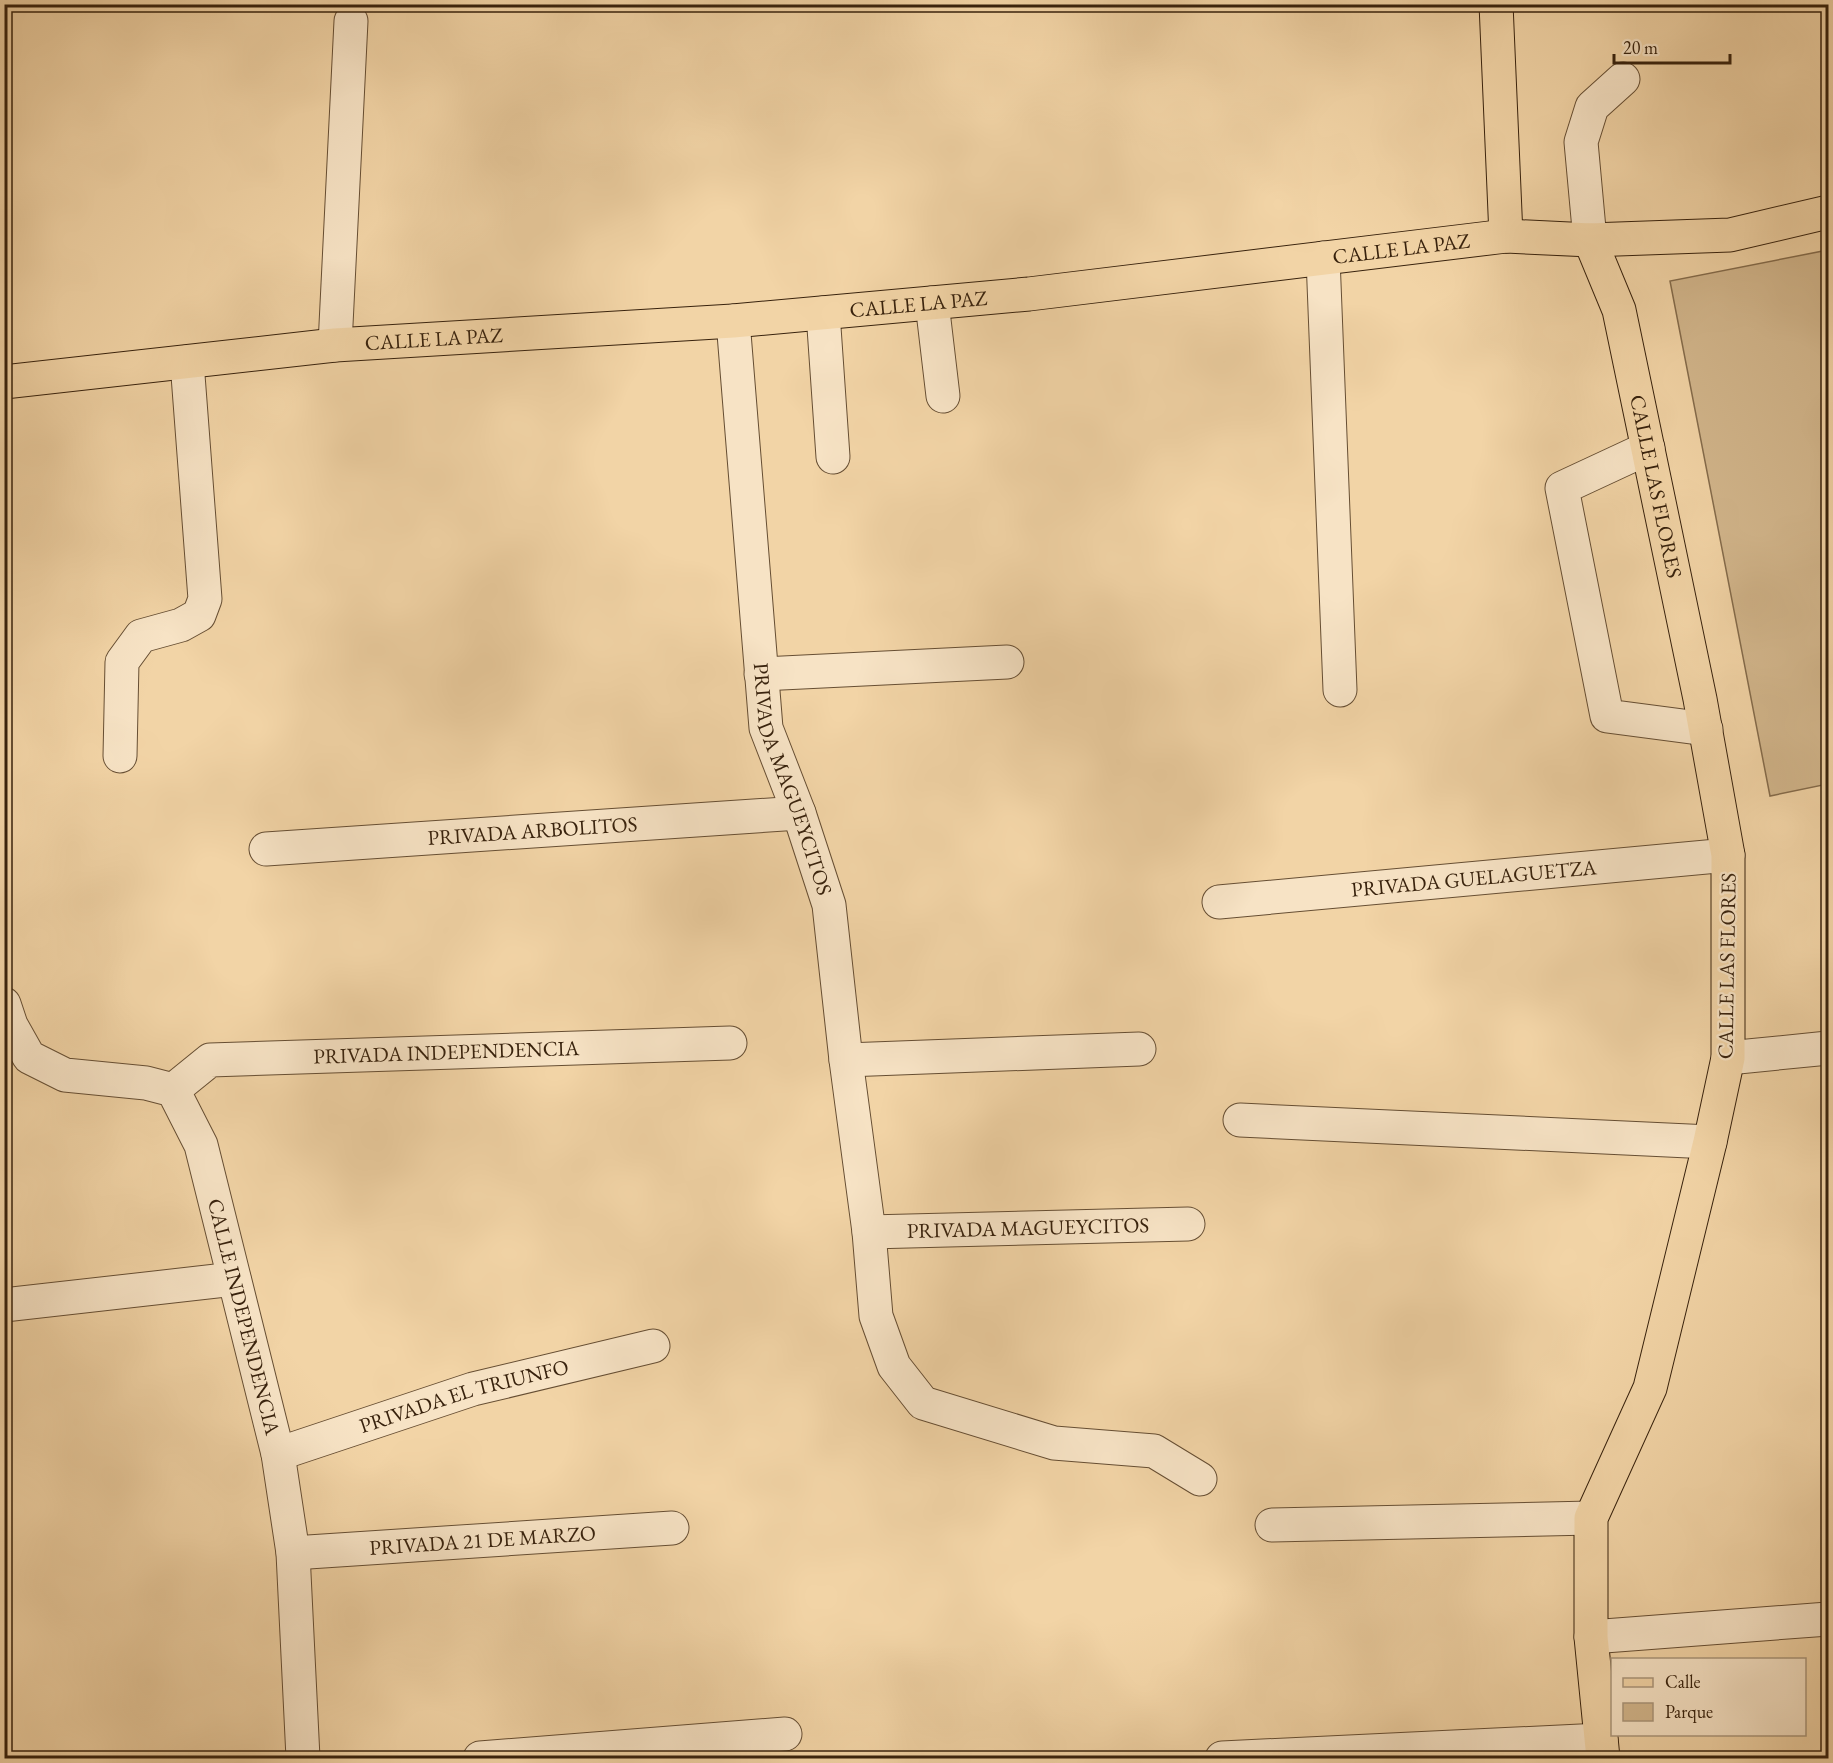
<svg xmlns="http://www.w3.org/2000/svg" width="1833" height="1763" viewBox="0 0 1833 1763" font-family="'EB Garamond',serif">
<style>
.green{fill:#d2b68c;stroke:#856c4c;stroke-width:1.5}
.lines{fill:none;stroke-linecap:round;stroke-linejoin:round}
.minor-casing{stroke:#664e33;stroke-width:35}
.major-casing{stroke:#38220d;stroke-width:35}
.minor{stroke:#f7e3c5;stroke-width:33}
.major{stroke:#f2d4a6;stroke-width:33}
.labels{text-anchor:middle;stroke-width:4.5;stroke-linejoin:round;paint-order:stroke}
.street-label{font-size:21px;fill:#38220d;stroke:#f7e3c5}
</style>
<rect width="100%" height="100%" fill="#f2d4a6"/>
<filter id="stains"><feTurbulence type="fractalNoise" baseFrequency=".00333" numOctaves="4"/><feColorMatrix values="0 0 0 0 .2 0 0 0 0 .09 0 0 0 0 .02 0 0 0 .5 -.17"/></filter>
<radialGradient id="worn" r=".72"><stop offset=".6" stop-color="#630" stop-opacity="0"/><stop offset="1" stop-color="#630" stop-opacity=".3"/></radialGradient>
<!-- green -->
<path class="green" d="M1828,250V784L1770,796L1670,281Z"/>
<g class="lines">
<!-- minor casing -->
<g class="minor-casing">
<g id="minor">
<path d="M1590,240L1581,142L1592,107L1623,79"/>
<path d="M1323,258L1340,690"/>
<path d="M932,303L943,396"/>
<path d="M823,313L833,457"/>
<path id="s1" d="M733,321L766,728L799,813L829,905L846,1060L869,1232L876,1316L894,1366L923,1403L1054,1443L1154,1451L1200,1479"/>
<path d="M335,345L351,21"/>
<path d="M1648,448L1562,488L1607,716L1706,729"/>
<path d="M761,674L1007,662"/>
<path d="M120,756L122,662L141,636L181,625L199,615L205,599L187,362"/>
<path id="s2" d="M266,849L799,813"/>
<path id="s3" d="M1219,902L1728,855"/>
<path id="s4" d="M4,1004L11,1025L29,1057L65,1075L146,1083L173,1090L201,1145L278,1454L293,1553L303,1758"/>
<path d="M1728,1058L1828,1048"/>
<path d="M846,1060L1139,1049"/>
<path id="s5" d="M173,1090L210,1060L730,1043"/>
<path d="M1240,1120L1710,1142"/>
<path id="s6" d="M869,1232L1188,1224"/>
<path d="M4,1305L234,1279"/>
<path id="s7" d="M278,1454L473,1389L653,1346"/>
<path d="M1272,1525L1591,1518"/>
<path id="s8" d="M293,1553L672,1528"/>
<path d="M1591,1637L1828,1619"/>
<path d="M480,1758L785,1734"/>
<path d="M1222,1758L1601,1740"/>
</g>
</g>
<!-- major casing -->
<g class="major-casing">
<g id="major">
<path d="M1496,4L1506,236"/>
<path id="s9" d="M1590,240L1619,310L1700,699L1728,855V1058L1710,1142L1650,1388L1591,1518V1637L1603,1758"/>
<path id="s10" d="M4,382L335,345L733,321L1029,294L1506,236L1590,240L1730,235L1828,212"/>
</g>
</g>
<!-- minor -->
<use href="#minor" class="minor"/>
<!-- major -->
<use href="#major" class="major"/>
</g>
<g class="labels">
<!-- street labels -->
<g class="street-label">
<text dy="7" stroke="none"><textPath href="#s10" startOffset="1404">CALLE LA PAZ</textPath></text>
<text dy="7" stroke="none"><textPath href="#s10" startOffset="918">CALLE LA PAZ</textPath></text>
<text dy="7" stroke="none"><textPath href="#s10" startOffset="432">CALLE LA PAZ</textPath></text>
<text dy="7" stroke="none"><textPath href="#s9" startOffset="256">CALLE LAS FLORES</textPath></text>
<text dy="7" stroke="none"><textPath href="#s1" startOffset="464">PRIVADA MAGUEYCITOS</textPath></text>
<text dy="7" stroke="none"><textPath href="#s2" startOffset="267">PRIVADA ARBOLITOS</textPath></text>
<text dy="7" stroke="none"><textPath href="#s3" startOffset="256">PRIVADA GUELAGUETZA</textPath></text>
<text transform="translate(1727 966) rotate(-89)" y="7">CALLE LAS FLORES</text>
<text dy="7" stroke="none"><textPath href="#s5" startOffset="284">PRIVADA INDEPENDENCIA</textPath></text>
<text dy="7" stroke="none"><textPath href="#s6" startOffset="159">PRIVADA MAGUEYCITOS</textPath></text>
<text dy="7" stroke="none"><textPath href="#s4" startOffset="447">CALLE INDEPENDENCIA</textPath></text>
<text dy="7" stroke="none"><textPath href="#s7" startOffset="195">PRIVADA EL TRIUNFO</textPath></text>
<text dy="7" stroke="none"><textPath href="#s8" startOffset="190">PRIVADA 21 DE MARZO</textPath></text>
</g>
</g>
<!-- margin -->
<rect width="1833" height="1763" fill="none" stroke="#f2d4a6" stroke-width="24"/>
<rect x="6" y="6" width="1821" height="1751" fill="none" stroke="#38220d" stroke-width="3"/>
<rect x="12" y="12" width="1809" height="1739" fill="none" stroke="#38220d" stroke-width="1.5"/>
<!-- legend -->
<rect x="1611" y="1658" width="195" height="78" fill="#f7e3c5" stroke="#ab967b" stroke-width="1.5"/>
<rect x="1623" y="1678" width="30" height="9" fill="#f2d4a6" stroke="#ab967b" stroke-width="1.5"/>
<text x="1665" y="1688" font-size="18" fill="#38220d">Calle</text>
<rect x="1623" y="1703" width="30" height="18" fill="#d2b68c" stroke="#ab967b" stroke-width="1.5"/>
<text x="1665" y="1718" font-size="18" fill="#38220d">Parque</text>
<!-- scale -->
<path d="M1614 54v9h116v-9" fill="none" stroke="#38220d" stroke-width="3"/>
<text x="1623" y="54" font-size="18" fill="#38220d" stroke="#f7e3c5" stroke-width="4.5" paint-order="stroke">20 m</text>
<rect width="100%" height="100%" filter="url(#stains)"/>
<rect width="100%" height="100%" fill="url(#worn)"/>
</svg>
